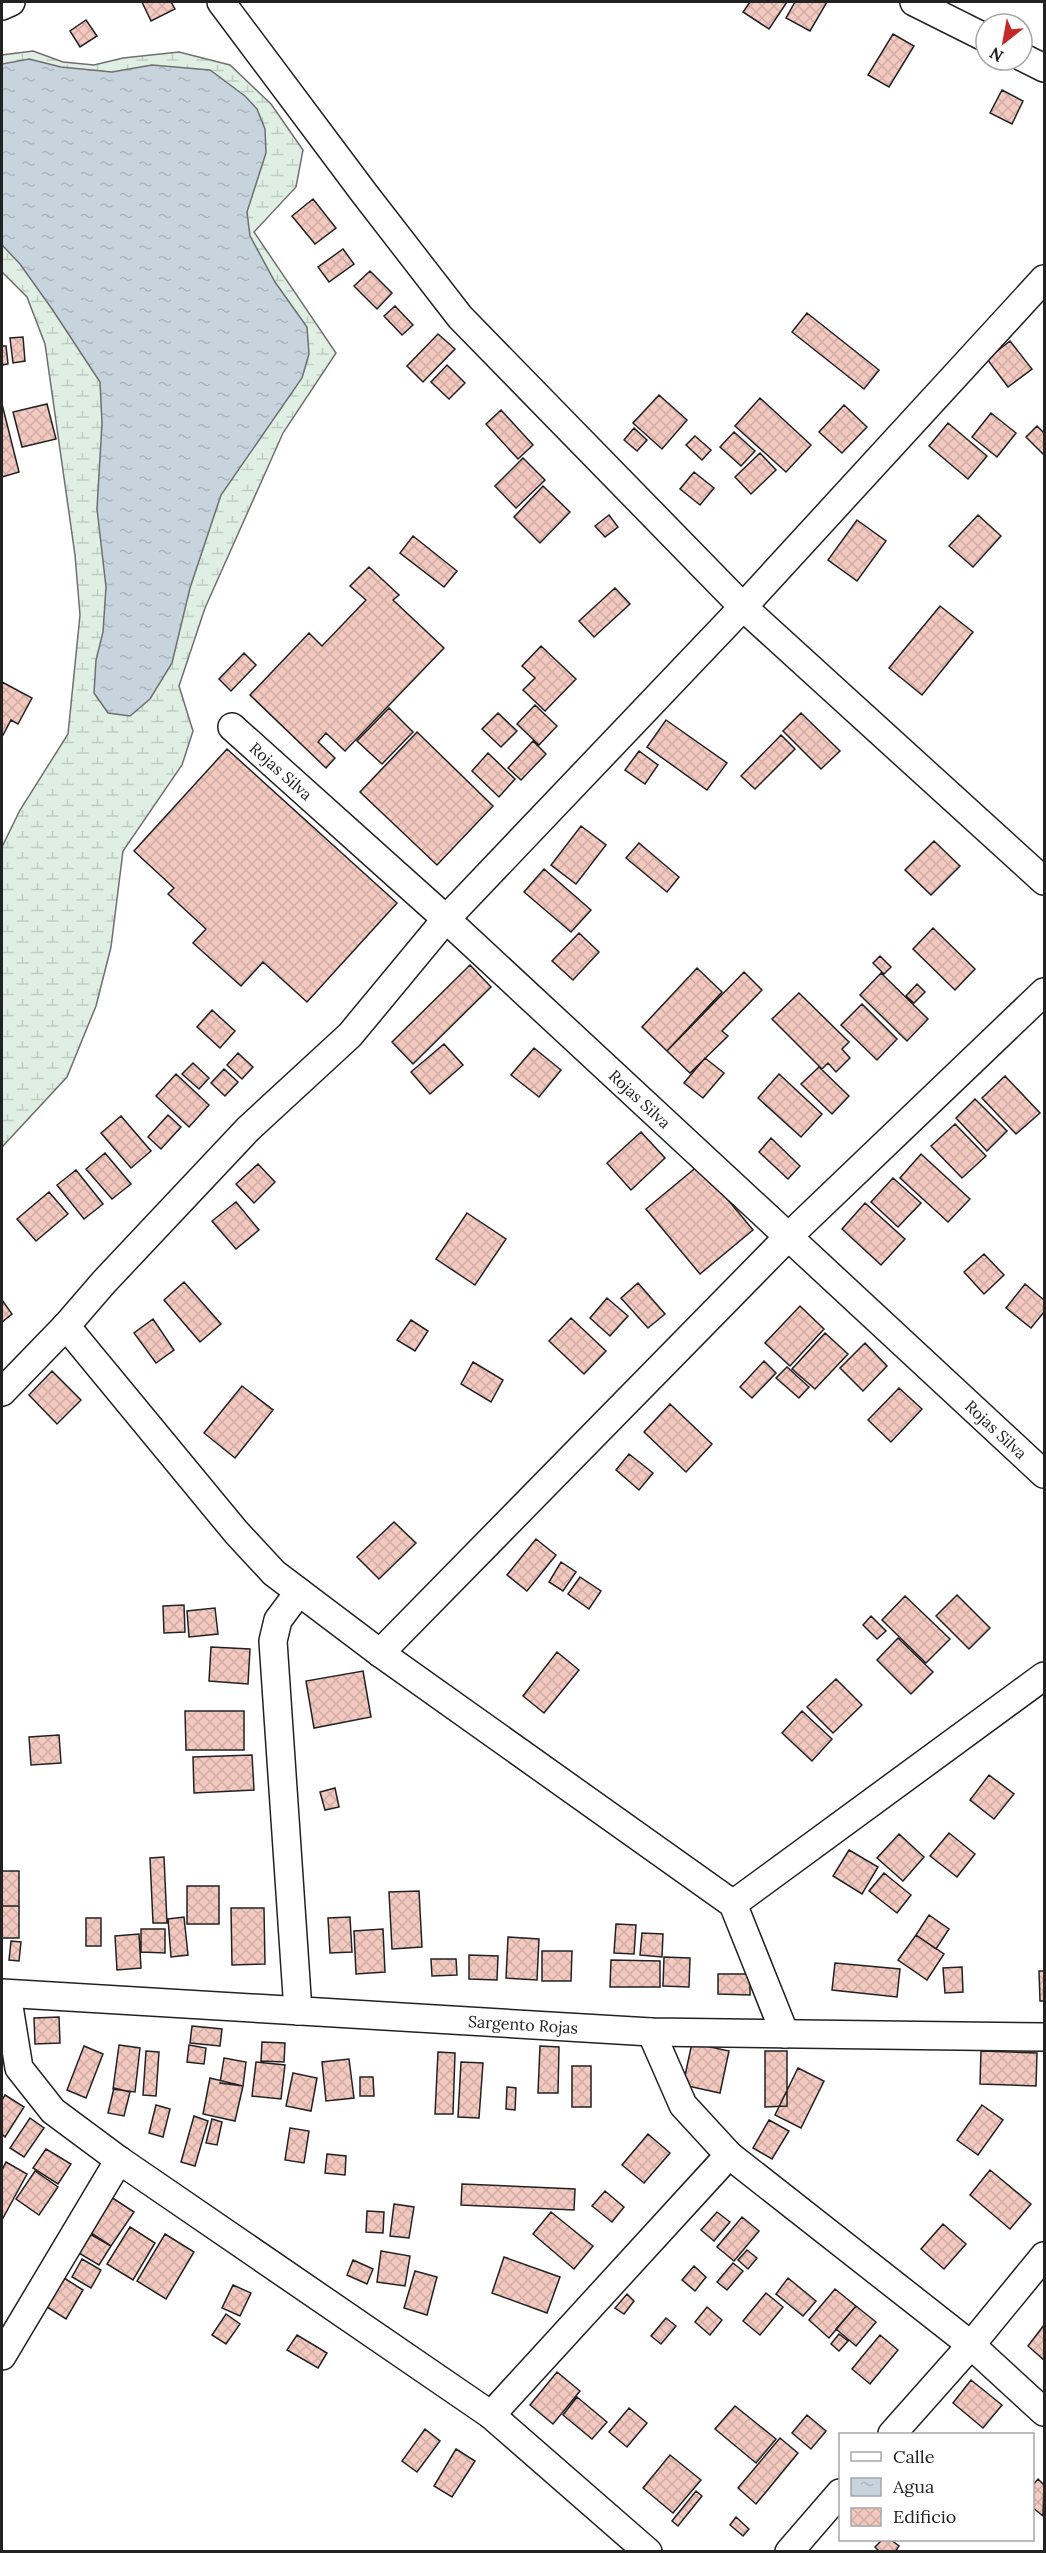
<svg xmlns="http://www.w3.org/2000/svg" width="1046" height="2553" viewBox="0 0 1046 2553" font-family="Lora,serif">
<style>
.wetland{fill:url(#wetland-marsh);stroke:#6f6f6f;stroke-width:1.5}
.water{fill:url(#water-ripples);stroke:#6f6f6f;stroke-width:1.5}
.building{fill:url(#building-cross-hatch);stroke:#222;stroke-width:1.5}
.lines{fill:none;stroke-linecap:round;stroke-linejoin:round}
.minor-casing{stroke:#222;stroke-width:30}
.minor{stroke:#fff;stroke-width:27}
.labels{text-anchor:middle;stroke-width:4.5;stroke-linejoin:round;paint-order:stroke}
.street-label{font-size:16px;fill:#222;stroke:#fff}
</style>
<defs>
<pattern id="wetland-marsh" width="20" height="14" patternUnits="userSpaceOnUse" patternTransform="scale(1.5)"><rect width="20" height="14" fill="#e0efe3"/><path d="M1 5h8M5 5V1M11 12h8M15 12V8" fill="none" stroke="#c0cdc2"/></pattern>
<pattern id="water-ripples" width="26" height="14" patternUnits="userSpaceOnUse" patternTransform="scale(1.5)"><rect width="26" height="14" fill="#c7d3dd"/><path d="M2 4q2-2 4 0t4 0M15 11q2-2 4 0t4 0" fill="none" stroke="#abb5bd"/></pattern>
<pattern id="building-cross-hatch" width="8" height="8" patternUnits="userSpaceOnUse" patternTransform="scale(1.5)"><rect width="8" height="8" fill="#f3c9c0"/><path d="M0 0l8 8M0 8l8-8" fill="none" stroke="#d0aca5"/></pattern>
</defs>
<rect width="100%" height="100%" fill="#fff"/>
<!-- wetland -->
<path class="wetland" d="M33,51L63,62L94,65L123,58L179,52L230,65L271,104L303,150L296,187L254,232L336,353L283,433L205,608L179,686L193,731L182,765L123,851L111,947L96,1006L67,1077L2,1147V847L20,810L68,734L80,615L75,555L45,344L27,297L2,272V55Z"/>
<!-- water -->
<path class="water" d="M29,59L61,67L112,72L152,65L210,70L245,96L257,109L265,129L266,153L247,212L250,236L275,282L307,327L309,354L302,378L221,495L190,588L172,663L150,699L130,716L108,713L94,693L96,660L103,632L106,587L97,509L102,423L100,382L52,309L20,264L2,245V64Z"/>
<!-- building -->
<path class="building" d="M142,2H171L175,9L151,21Z
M750,2H787L769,29L743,12Z
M795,2H827L810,31L786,18Z
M86,20L97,36L80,47L70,31Z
M893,34L914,46L889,87L868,75Z
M1002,90L1023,101L1012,124L990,113Z
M313,199L336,228L315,244L292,216Z
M343,249L354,264L329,282L318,267Z
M370,271L392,293L377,309L354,286Z
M395,306L413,325L402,335L384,316Z
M807,313L879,370L864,389L792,332Z
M438,334L455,349L423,382L407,366Z
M23,337L25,361L13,363L10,338Z
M1010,341L1032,369L1008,387L987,359Z
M2,346H6L8,364L2,365Z
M447,365L465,383L449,399L431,382Z
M659,395L687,420L662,449L633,423Z
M760,398L811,445L786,472L735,426Z
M2,404L19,472L2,477Z
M47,404L56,439L22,447L13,412Z
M844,405L867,427L842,453L819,432Z
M501,410L533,445L518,459L486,424Z
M991,413L1016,433L997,457L972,437Z
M948,423L987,456L968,479L929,446Z
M1037,426L1044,433V455L1026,437Z
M634,428L647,440L637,451L624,440Z
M734,432L755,451L741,466L720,447Z
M695,436L711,450L702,460L686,445Z
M760,453L776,470L751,494L735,477Z
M523,458L545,480L516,508L495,486Z
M694,472L714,488L700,505L680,489Z
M543,486L570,512L540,543L514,517Z
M609,515L618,527L605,537L595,526Z
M978,515L1001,536L973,567L949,546Z
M857,520L886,541L857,581L828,560Z
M413,536L457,571L444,587L400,553Z
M369,567L399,595L393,600L444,648L345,751L326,733L318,742L335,758L326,768L250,695L309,633L322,646L366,600L350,586Z
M615,588L630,604L594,637L579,621Z
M940,606L973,632L922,695L889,668Z
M541,646L576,679L545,711L523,690L535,678L522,666Z
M244,653L256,665L231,691L219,679Z
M2,682L32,698L18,724L11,720L2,737Z
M535,705L557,726L539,745L517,724Z
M389,708L413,732L382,764L357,741Z
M498,713L517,731L501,747L482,729Z
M801,713L840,751L821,769L783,731Z
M666,720L727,763L707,790L647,747Z
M417,732L493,806L437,865L360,792Z
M781,735L795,749L755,789L741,776Z
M533,741L546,754L521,780L508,768Z
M227,749L397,903L307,1002L263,962L241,986L193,943L206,929L168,894L174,888L134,851Z
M639,751L658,765L645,784L625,770Z
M488,753L515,779L499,797L472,771Z
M581,826L606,845L576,884L551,865Z
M934,841L960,866L931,895L905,870Z
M639,843L679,877L667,892L626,858Z
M544,869L591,910L571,932L524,892Z
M933,928L975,969L955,990L913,949Z
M579,933L599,952L573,980L552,961Z
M880,956L891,967L884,974L873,963Z
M470,965L491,987L413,1064L392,1042Z
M697,968L722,992L667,1051L642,1027Z
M744,972L762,990L722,1031L728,1036L690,1073L667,1051Z
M881,973L928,1019L907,1041L860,995Z
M917,984L925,992L914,1003L906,996Z
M799,993L849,1042L842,1049L850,1058L836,1072L828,1063L822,1069L772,1019Z
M862,1004L897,1039L877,1060L841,1025Z
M212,1010L235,1031L220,1048L197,1027Z
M444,1044L463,1065L430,1094L411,1072Z
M534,1048L561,1070L539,1097L511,1075Z
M238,1053L253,1067L242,1079L227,1065Z
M705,1058L724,1073L703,1098L684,1083Z
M193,1063L209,1078L199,1089L182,1074Z
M819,1067L849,1096L832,1114L801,1084Z
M224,1069L238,1082L225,1096L211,1083Z
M176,1074L209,1105L189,1127L156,1096Z
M779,1074L822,1114L801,1137L758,1098Z
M1005,1076L1040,1113L1016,1134L982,1098Z
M975,1099L1007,1131L987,1151L956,1118Z
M168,1115L181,1127L161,1149L148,1137Z
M121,1116L151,1151L131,1168L101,1133Z
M955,1124L986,1156L962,1178L931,1146Z
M641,1132L665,1158L631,1190L607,1163Z
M771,1138L800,1166L788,1179L759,1152Z
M105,1153L131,1184L112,1199L86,1169Z
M921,1154L970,1199L948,1222L900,1178Z
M258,1164L275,1182L254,1203L236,1184Z
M699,1165L753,1230L700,1274L646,1209Z
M76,1170L103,1204L84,1219L57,1185Z
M893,1178L921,1203L898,1227L871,1202Z
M49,1192L68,1214L36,1241L17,1219Z
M236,1202L259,1230L236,1249L212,1221Z
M865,1203L905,1239L881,1265L842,1229Z
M467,1213L506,1239L475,1285L436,1259Z
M984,1254L1004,1275L984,1294L964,1272Z
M184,1282L221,1324L200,1342L164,1300Z
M638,1283L665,1314L648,1328L621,1298Z
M1025,1284L1044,1300V1312L1031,1328L1006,1308Z
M607,1298L628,1316L610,1336L590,1318Z
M2,1300L12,1314L2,1322Z
M800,1306L824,1329L790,1366L765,1343Z
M571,1318L606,1351L584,1374L549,1341Z
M153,1319L174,1350L156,1363L134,1333Z
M411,1320L428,1331L415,1351L397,1340Z
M825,1333L848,1354L815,1389L792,1369Z
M865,1343L887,1366L863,1391L840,1368Z
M764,1361L776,1373L752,1398L740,1387Z
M473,1362L503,1380L491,1402L461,1384Z
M787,1367L809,1387L799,1398L776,1378Z
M52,1371L81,1400L57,1424L29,1395Z
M242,1386L273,1410L235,1458L204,1433Z
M899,1388L922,1409L891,1442L868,1420Z
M670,1404L712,1444L686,1472L644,1432Z
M629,1454L653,1473L639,1490L616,1470Z
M394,1522L416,1543L379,1579L357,1557Z
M536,1539L556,1555L527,1591L507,1575Z
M561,1562L576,1572L563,1591L549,1582Z
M580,1577L601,1591L589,1609L568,1594Z
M957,1595L990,1628L969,1649L936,1616Z
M905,1596L950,1639L926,1663L882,1620Z
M184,1605L185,1632L164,1633L163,1606Z
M215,1608L218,1634L189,1637L187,1611Z
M871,1616L886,1631L877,1639L863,1625Z
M898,1638L933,1672L911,1694L877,1660Z
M211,1647L250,1649L248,1684L209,1681Z
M557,1652L579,1670L544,1713L523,1696Z
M363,1671L371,1717L314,1728L306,1681Z
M836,1679L862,1705L833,1733L807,1707Z
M185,1711H244V1750H186Z
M802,1711L832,1739L812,1761L782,1733Z
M59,1735L61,1763L31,1765L29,1737Z
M252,1755L254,1790L194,1793L193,1757Z
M989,1775L1014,1794L994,1819L970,1800Z
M335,1788L339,1807L325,1810L320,1792Z
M949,1833L975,1854L957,1877L930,1856Z
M899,1834L924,1857L903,1881L877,1858Z
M849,1850L878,1867L862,1894L833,1876Z
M164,1857L167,1923H153L150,1858Z
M2,1871H19V1906H2Z
M884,1873L911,1895L897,1913L869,1891Z
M187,1886H219V1924H187Z
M419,1891L422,1947L392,1949L389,1892Z
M2,1906H19V1938H2Z
M231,1908H264L265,1964L232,1965Z
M929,1915L949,1929L936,1949L916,1935Z
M184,1917L188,1955L171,1957L168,1919Z
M350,1917L352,1952L330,1953L328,1918Z
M86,1918H101V1946H86Z
M616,1924L636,1925L634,1954L614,1953Z
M141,1929H165V1953L141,1952Z
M383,1929L385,1972L356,1974L354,1931Z
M642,1933L663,1934L662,1957L640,1955Z
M139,1934L141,1968L117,1970L115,1936Z
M916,1935L944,1954L927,1980L898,1960Z
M508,1937L539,1939L537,1980L506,1978Z
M11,1941L21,1942L19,1961L9,1960Z
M542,1951H572L571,1981H542Z
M469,1955L498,1956L497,1980L469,1979Z
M664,1957L690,1958L689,1987L663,1986Z
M431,1959H456L457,1975L432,1976Z
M611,1960L660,1961V1987H610Z
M835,1963L900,1969L897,1997L832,1990Z
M962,1967L963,1992L945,1993L943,1968Z
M1039,1971H1044V2001H1040Z
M718,1974H750V1995L718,1994Z
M59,2017L60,2043L35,2044L34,2018Z
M192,2026L222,2029L220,2046L190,2043Z
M262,2042L285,2043L284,2062L261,2061Z
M692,2043L729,2051L720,2093L683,2085Z
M119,2045L140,2048L135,2092L113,2089Z
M189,2045L206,2048L204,2064L187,2062Z
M84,2046L103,2054L86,2098L67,2090Z
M540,2046L559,2047L558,2093H538Z
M146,2051L159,2052L156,2096L143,2095Z
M765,2051H787V2106L765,2107Z
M981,2051L1037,2053L1036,2086L980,2084Z
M438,2052L455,2053L453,2114H435Z
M224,2058L246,2062L243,2086L220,2083Z
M349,2059L354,2098L326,2101L322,2062Z
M256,2062L285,2065L281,2099L252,2096Z
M461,2062L483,2063L479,2118L458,2117Z
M572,2066H591V2107H572Z
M798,2068L824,2081L801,2128L775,2115Z
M293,2073L317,2078L311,2111L286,2106Z
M360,2077H373L374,2096H360Z
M210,2078L243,2086L235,2121L203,2114Z
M507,2087L516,2088L515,2110L506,2109Z
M114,2088L130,2092L124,2116L108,2113Z
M5,2095L24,2107L5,2137L2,2134V2100Z
M156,2105L170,2109L163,2137L149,2133Z
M982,2105L1003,2120L978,2155L957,2140Z
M194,2116L208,2121L195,2166L181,2162Z
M30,2118L44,2128L24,2157L10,2148Z
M212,2119L222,2122L217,2145L206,2143Z
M769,2120L789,2131L772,2159L753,2148Z
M290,2128L309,2131L304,2163L285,2160Z
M648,2134L670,2153L644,2183L622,2165Z
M46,2149L71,2164L58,2184L33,2168Z
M327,2154L346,2156L345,2175L325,2173Z
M6,2162L27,2174L3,2218L2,2217V2170Z
M990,2170L1031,2204L1010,2229L970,2195Z
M35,2171L58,2187L39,2215L16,2199Z
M462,2184L575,2189L574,2210L461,2205Z
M605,2191L624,2207L612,2222L592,2206Z
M111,2197L134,2212L111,2246L88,2231Z
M394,2204L414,2207L409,2238L390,2236Z
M367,2211L384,2212L383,2233L366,2232Z
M551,2212L593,2246L574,2269L533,2234Z
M717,2212L730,2222L714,2241L701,2230Z
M742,2217L759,2231L734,2261L717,2247Z
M943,2224L966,2244L944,2269L921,2249Z
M130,2227L155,2243L133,2280L107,2264Z
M83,2230L111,2246L99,2265L72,2249Z
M165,2234L194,2252L166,2299L137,2281Z
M747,2250L757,2258L748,2269L738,2260Z
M381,2251L410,2256L405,2286L377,2282Z
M504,2257L560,2277L547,2313L492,2293Z
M82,2259L101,2270L91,2288L72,2277Z
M353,2260L373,2269L367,2284L347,2275Z
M733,2263L743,2271L727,2290L717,2282Z
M694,2266L706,2277L695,2291L682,2280Z
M415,2271L437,2277L427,2315L404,2308Z
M64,2278L83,2290L66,2319L47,2307Z
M788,2278L816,2301L803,2316L776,2294Z
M233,2285L251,2293L240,2316L222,2308Z
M835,2289L856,2306L829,2338L809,2320Z
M766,2293L783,2307L760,2335L743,2321Z
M627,2294L634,2301L624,2314L615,2308Z
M856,2306L876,2322L856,2346L836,2329Z
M707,2307L722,2320L710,2335L695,2322Z
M226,2314L240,2324L226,2344L212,2335Z
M666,2318L676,2326L661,2344L651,2336Z
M1044,2325V2360L1028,2346Z
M839,2334L848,2341L839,2351L831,2344Z
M297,2335L327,2353L318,2368L287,2350Z
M880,2335L898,2350L870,2384L852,2369Z
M557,2372L580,2391L553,2424L530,2405Z
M971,2380L1002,2405L983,2428L953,2403Z
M577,2397L607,2422L592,2439L563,2415Z
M735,2406L776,2439L756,2463L715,2429Z
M629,2408L647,2423L627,2447L609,2432Z
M807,2415L826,2431L811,2449L792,2433Z
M425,2429L440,2441L417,2472L402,2461Z
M780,2438L798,2453L756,2504L738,2488Z
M456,2449L475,2461L452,2497L434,2486Z
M670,2455L701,2480L673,2513L643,2488Z
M1038,2479L1044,2485L1043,2516L1032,2507V2486Z
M696,2491L702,2496L678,2526L672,2521Z
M736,2517L749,2529L743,2536L730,2525Z
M882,2540H891L899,2546L895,2552H880L875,2547Z"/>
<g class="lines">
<!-- minor casing -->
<g class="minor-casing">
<g id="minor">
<path d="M221,2L364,193L460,317L743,607L1044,881"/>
<path d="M914,2L986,38"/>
<path d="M2,6L11,2"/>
<path d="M1022,57L1044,68"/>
<path id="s1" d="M232,727L446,919L1044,1474"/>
<path d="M66,1326L236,1532L274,1573L380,1653L733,1904L785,2034"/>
<path d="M2,1392L66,1326L104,1282L248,1129L350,1035L446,919L743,607L1044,279"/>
<path d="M380,1653L789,1236L1044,992"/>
<path d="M733,1904L1044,1676"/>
<path id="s2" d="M2,1993L651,2032L1044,2037"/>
<path d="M7,1994L19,2068L53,2111L119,2160L491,2415L648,2552"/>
<path d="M298,2011L273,1641L278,1620L299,1592"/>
<path d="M651,2032L683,2105L729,2155L971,2345L1044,2412"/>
<path d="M2,2356L119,2160"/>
<path d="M491,2415L729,2155"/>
<path d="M892,2434L971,2345L1044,2256"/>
<path d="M789,2552L840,2493"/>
</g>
</g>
<!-- minor -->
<use href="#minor" class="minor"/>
</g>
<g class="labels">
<!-- street labels -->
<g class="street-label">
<text dy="6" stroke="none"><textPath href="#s1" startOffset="66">Rojas Silva</textPath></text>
<text dy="6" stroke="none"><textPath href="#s1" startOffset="552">Rojas Silva</textPath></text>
<text dy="6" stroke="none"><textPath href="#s1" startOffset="1038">Rojas Silva</textPath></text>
<text dy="6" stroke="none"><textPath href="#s2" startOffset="522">Sargento Rojas</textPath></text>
</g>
</g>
<!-- border -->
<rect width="1046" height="2553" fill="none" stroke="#222222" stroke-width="6"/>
<!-- legend -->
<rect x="839" y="2433" width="195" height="108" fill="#ffffff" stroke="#a7a7a7" stroke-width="1.5"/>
<rect x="851" y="2452" width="30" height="9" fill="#ffffff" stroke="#a7a7a7" stroke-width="1.5"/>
<text x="893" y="2463" font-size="18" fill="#222222">Calle</text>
<rect x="851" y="2478" width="30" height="18" fill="url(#water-ripples)" stroke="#a7a7a7" stroke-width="1.5"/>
<text x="893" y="2493" font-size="18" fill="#222222">Agua</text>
<rect x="851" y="2508" width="30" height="18" fill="url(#building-cross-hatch)" stroke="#a7a7a7" stroke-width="1.5"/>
<text x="893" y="2523" font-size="18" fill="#222222">Edificio</text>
<!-- north arrow -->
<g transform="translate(1004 42) rotate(211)"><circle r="28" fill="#ffffff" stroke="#a7a7a7" stroke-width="1.5"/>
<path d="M0-4.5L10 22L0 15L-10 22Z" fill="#c62828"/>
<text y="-9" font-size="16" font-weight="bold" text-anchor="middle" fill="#222222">N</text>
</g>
</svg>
